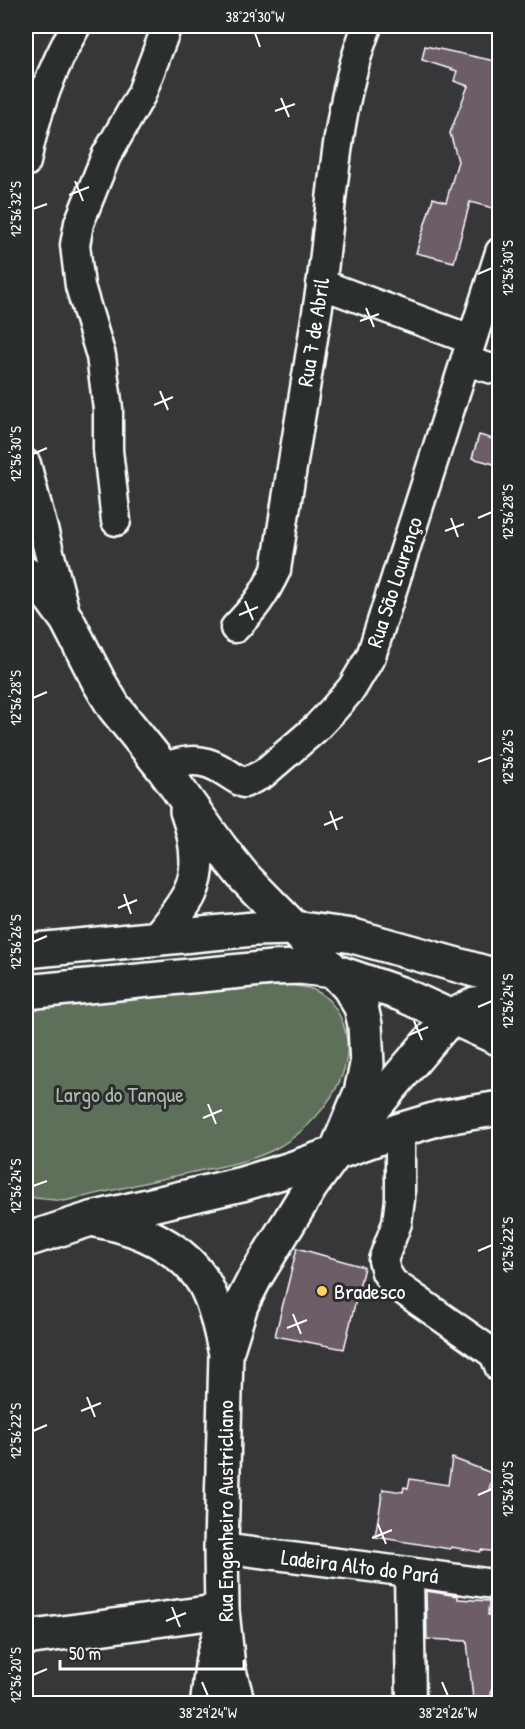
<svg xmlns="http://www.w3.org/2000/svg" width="525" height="1729" viewBox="0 0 525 1729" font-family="'Patrick Hand',sans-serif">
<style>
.green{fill:#5e705a;stroke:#aeb8ac;stroke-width:1.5}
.building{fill:#6d5d69;stroke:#fff;stroke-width:1.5}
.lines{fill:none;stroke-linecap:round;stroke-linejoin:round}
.minor-casing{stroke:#fff;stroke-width:33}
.tertiary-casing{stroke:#fff;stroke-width:38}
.secondary-casing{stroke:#fff;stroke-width:38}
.primary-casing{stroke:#fff;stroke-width:38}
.minor{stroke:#2a2d2e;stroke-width:28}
.tertiary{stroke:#2a2d2e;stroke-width:33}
.secondary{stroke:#2a2d2e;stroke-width:33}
.primary{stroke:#2a2d2e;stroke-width:33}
.ticks{fill:none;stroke:#fff;stroke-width:2}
.poi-dot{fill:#ffd166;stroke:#2a2d2e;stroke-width:2}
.labels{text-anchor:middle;stroke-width:6;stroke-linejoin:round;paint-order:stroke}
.street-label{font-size:22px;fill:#fff;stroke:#2a2d2e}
.park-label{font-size:22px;fill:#aeb8ac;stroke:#2a2d2e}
.poi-label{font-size:22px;fill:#fff;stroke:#2a2d2e;text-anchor:start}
.neatline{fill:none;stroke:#fff;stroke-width:2}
.ticks-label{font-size:15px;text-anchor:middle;fill:#fff}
</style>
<rect width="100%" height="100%" fill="#37373a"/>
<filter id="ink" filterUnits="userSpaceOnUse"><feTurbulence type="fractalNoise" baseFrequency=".0167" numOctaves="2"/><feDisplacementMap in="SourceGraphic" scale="12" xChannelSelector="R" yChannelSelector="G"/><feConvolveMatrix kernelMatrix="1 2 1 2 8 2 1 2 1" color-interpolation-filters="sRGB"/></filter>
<g filter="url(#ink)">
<!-- green -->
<path class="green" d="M288,985C295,986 304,986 311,989C330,995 342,1015 346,1034C355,1081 312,1130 273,1150C247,1163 217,1167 189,1173C147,1182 106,1192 64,1201L35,1198L26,1195V1009Z"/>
<!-- building -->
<path class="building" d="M425,46L500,62V210L470,202L454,262L416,253L433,198L446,202L458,161L450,133L468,86L454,81L457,71L422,60Z
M479,435L500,441L494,464L472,458Z
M297,1248L364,1267L344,1349L275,1336Z
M452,1458L494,1474L489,1489L500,1488V1552L481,1550L480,1552L451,1547L450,1549L375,1537L383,1489L403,1492L404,1487L408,1488L410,1479L448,1485Z
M426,1591L458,1596V1599L489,1601L488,1615L500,1614V1676H494L490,1701L473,1699L467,1641L427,1639Z"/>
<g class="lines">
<!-- minor casing -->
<g class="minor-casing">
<path id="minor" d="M26,162C35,115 52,67 76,26
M321,284L472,340
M465,361L500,371
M26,464L65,613
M116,521L108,450V409L101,356L80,286L75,245L79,223L106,156L141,95L167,26
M235,628C255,607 263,597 276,570C290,475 307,381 321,286C333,199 335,109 367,26
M163,768C179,762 194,758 210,764C222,768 233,778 244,783L263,774L315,729L333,710L352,688L371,656L500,252
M400,1130V1199L397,1223L383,1260L386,1272L393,1283L494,1354L500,1368
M221,1548L409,1572L500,1585
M409,1572L411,1704
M205,1704L210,1660L220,1623"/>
</g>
<!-- tertiary casing -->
<g class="tertiary-casing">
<path id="tertiary" d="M26,1638L222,1611"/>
</g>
<!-- secondary casing -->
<g class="secondary-casing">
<path id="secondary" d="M26,574L44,589L67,620L99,682L114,707L163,768L220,847L244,877L294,928
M158,938C169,924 182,909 190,893C202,868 196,836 187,811
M26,951L254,929L294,928L353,936L500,977
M91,1219C101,1221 112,1223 122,1226C153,1235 187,1254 204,1283C216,1304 220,1330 226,1353
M238,1704L228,1667L222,1611L221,1548L226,1353L241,1305L256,1276L311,1186L336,1152L430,1041L451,1017L474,1005L500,1001"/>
</g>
<!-- primary casing -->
<g class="primary-casing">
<path id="primary" d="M294,928L349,987L361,1007L365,1025L367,1065L361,1092L336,1152
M26,992L272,968L300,967L334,971L401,994L500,1039
M26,1240L91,1219L242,1184L291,1169L400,1130L440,1118L500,1108"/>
</g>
<!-- minor -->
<use href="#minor" class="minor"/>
<!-- tertiary -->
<use href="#tertiary" class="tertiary"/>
<!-- secondary -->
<use href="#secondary" class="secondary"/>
<!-- primary -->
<use href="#primary" class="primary"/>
</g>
</g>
<!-- ticks -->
<path class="ticks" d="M255,33L260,47M281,98L289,117M275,111L295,104M75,181L83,201M69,195L89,187M33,209L47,204M478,274L492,268M366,308L374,327M360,321L379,314M160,391L168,410M154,405L173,397M33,454L47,448M451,518L458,537M478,518L492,512M445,531L464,524M245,601L253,620M239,615L258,607M33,698L47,692M478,762L492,757M330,811L337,830M324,825L343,817M124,894L131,914M118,908L137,900M33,942L47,936M478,1007L492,1001M414,1021L422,1040M409,1035L428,1027M208,1104L216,1124M203,1118L222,1110M33,1186L47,1181M478,1251L492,1245M293,1314L301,1334M287,1328L307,1320M87,1397L95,1417M81,1411L101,1403M33,1431L47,1425M478,1495L492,1489M378,1524L386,1544M372,1538L392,1530M172,1607L180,1627M166,1621L186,1613M33,1675L47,1669M202,1682L208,1696M442,1682L448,1696"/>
<!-- markers -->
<circle class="poi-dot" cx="322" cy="1291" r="6"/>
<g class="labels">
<!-- street labels -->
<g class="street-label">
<text transform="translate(313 332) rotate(-81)" y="8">Rua 7 de Abril</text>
<text transform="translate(394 582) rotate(-72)" y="8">Rua São Lourenço</text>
<text transform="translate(225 1511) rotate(-90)" y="8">Rua Engenheiro Austricliano</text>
<text transform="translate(360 1566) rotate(7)" y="8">Ladeira Alto do Pará</text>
</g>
<!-- park labels -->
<g class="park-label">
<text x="120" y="1102">Largo do Tanque</text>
</g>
<!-- poi labels -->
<g class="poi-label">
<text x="334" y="1299">Bradesco</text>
</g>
</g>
<!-- margin -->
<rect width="525" height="1729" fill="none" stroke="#2a2d2e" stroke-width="66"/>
<!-- scale -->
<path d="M60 1660v9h184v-9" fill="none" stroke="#ffffff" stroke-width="3"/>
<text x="69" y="1660" font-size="18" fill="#ffffff" stroke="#2a2d2e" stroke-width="4.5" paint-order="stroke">50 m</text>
<rect x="33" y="33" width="459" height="1663" class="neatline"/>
<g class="ticks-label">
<text x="255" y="22">38°29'30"W</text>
<text transform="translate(16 209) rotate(-90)" y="5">12°56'32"S</text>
<text transform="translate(508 268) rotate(-90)" y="5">12°56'30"S</text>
<text transform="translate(16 454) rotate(-90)" y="5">12°56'30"S</text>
<text transform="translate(508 512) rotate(-90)" y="5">12°56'28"S</text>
<text transform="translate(16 698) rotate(-90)" y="5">12°56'28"S</text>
<text transform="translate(508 757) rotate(-90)" y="5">12°56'26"S</text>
<text transform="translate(16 942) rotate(-90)" y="5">12°56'26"S</text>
<text transform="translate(508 1001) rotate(-90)" y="5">12°56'24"S</text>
<text transform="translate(16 1186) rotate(-90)" y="5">12°56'24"S</text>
<text transform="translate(508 1245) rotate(-90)" y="5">12°56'22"S</text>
<text transform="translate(16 1431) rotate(-90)" y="5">12°56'22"S</text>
<text transform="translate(508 1489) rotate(-90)" y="5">12°56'20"S</text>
<text transform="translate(16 1675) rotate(-90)" y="5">12°56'20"S</text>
<text x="208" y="1718">38°29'24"W</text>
<text x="448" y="1718">38°29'26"W</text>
</g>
</svg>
